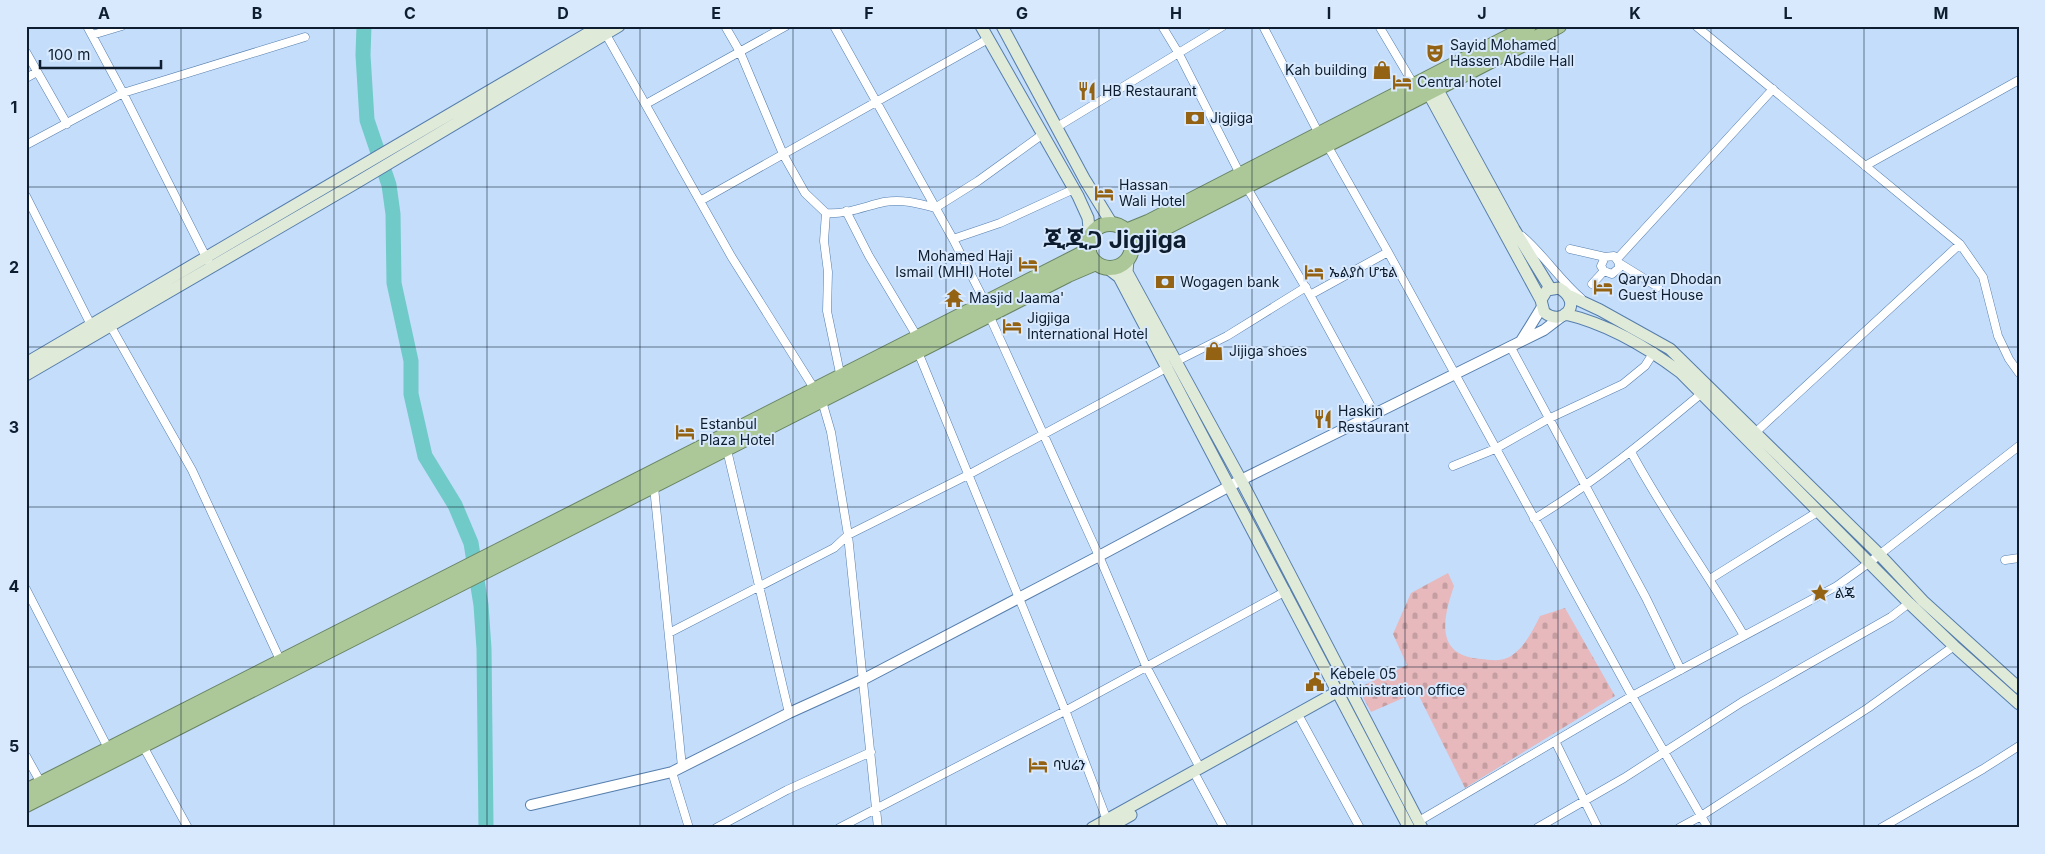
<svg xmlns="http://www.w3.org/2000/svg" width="2045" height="854" viewBox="0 0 2045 854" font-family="Inter,'Noto Sans Ethiopic',sans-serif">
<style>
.cemetery{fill:url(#cemetery-stones)}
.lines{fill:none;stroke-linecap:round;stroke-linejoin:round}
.river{stroke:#70cac7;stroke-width:15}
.minor-casing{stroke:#567eac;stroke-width:9}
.tertiary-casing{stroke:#567eac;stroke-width:12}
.secondary-casing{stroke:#567eac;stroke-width:13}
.trunk-casing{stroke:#688363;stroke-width:16}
.minor{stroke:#fff;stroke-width:8}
.tertiary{stroke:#fff;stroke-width:10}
.secondary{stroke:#e0ead8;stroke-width:11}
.trunk{stroke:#acc898;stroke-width:14}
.grid{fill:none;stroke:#0e1e30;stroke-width:1;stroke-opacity:0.55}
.labels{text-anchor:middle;stroke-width:4;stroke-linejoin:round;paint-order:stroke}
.poi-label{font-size:14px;fill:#0e1e30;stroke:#d8e9fd;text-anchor:start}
.town-label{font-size:24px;font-weight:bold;fill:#0e1e30;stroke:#d8e9fd}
.neatline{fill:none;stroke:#0e1e30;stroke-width:2}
.grid-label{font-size:16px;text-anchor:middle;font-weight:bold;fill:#0e1e30}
</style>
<defs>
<pattern id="cemetery-stones" width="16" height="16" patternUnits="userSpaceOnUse" patternTransform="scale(1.25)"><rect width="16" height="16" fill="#e7b8bc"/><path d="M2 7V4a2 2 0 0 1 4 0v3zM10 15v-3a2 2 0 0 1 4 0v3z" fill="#c59ea2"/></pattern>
</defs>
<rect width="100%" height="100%" fill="#c3ddfb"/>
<!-- cemetery -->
<path class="cemetery" d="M1448,573L1454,586C1443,618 1434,656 1481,659C1490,660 1502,662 1511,656C1525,647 1533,630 1540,616L1565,608L1615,696L1465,788L1417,692L1371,712L1358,688L1407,665L1393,634L1411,593Z"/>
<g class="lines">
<!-- river -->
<path class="river" d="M364,26L363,55L367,120L389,185L393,214L394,283L411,361V394L425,456L455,505L471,543L481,605L484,649L486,828"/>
<!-- minor casing -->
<g class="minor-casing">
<path id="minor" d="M87,26L123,93L208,261
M725,26L740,52L783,154L805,193L826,213C845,215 866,206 884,202C902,199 918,203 935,208L978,181L1043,134
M834,26L953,239L986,304
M1162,26L1179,54L1240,174
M1263,26L1319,134
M1379,26L1414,85
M1696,26L1960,244L1983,277L1998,336L2009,359L2019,373
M604,31L731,256L822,401L831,432L848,535L878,828
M92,35L122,26
M26,52L67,124
M26,78L37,72
M646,104L786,26
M1057,127L1223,26
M26,145L123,93L305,37
M1327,145L1388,252L1632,696L1708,828
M1865,166L2019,80
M1246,186L1310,295L1375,414
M26,196L91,325
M700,201L988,39
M846,211L869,256L918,338
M826,213L824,241L828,272L827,311L841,378
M1522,236C1544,255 1559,279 1581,298
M953,239L1000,223L1074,189
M1570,249L1605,257
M1617,259L1773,89
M1619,263V268L1612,274L1604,271L1601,266L1605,257L1614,256L1619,263L1658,287
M1592,284L1604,271
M1310,295L1388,252
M989,315L1099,556L1146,666L1200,768
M110,325L192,470L281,662
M1510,346L1646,598L1681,670
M918,352L1067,715L1107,820L1106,823
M1177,361L1227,336L1306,287
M1756,432L1960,244
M727,450L789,713
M1631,452C1665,515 1707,573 1743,634
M1453,466L1495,449L1548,419L1623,384L1645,366L1654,352
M654,487L682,767
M1534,519C1594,483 1648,438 1702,393
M2005,560L2019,558
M1710,579L1819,511
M26,589L109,750
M669,633L834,548L848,535L968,475L1168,367
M1301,720L1360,828
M1555,741L1598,828
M143,746L188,828
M26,756L41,783
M672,772L689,828
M1197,778L1224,828
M1419,821L1632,696L1837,586L1870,562L2019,446
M716,828L787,790L871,752
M839,828L1065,711L1286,591
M1537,828L1624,778L1742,702L1891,617L1909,603
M1679,828L1701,816L1868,708L1954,646
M1881,828L1983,769L2019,746"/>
</g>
<!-- tertiary casing -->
<g class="tertiary-casing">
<path id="tertiary" d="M1521,341L1542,307
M531,805L672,772L789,713L864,679L1099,556L1241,480L1544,330L1561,317"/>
</g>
<!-- secondary casing -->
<g class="secondary-casing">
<path id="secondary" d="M981,26L1078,196L1088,218L1090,238
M1002,26L1085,180L1112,224
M1433,81L1514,229L1550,288
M1425,87L1541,300L1544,312C1562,328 1585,303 1559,288L1547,290L1541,300
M1128,260L1127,272L1241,480L1422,828
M1106,267L1119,277L1409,828
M1570,296L1600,310L1670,349L1879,554L1923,601L2019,688
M1565,314C1608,324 1645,346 1680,372L1909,603L1954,646L2019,704
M26,363L600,26
M26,375L356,183L619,26
M1092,828L1344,688
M1108,828L1131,815"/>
</g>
<!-- trunk casing -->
<g class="trunk-casing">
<path id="trunk" d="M1088 246a22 22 0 1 1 44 0a22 22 0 1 1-44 0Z
M1126,231L1148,222L1529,26
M1132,245L1559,26
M26,791L1089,250
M26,805L1068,275L1096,263"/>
</g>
<!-- minor -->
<use href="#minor" class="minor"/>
<!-- tertiary -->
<use href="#tertiary" class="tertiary"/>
<!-- secondary -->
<use href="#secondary" class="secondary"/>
<!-- trunk -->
<use href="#trunk" class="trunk"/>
</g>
<!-- grid -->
<path class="grid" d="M181,26V828M334,26V828M487,26V828M640,26V828M793,26V828M946,26V828M1099,26V828M1252,26V828M1405,26V828M1558,26V828M1711,26V828M1864,26V828M26,187H2019M26,347H2019M26,507H2019M26,667H2019"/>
<!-- icons -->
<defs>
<g id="theatre-bare" transform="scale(1.5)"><path d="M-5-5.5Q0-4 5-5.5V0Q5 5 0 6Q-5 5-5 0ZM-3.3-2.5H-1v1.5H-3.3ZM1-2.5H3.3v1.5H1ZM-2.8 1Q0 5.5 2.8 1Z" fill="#936212" stroke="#d8e9fd" stroke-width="2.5" paint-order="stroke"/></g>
<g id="shop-bare" transform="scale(1.5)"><path d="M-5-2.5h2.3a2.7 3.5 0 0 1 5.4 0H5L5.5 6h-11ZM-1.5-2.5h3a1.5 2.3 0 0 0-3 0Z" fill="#936212" stroke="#d8e9fd" stroke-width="2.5" paint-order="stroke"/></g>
<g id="hotel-bare" transform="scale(1.5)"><path d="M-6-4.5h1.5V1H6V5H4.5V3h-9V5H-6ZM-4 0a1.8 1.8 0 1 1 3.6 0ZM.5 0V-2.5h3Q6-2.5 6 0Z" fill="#936212" stroke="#d8e9fd" stroke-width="2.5" paint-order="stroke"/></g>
<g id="restaurant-bare" transform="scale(1.5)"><path d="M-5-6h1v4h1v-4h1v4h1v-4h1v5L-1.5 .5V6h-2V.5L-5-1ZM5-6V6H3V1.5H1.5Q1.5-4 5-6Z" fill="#936212" stroke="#d8e9fd" stroke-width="2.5" paint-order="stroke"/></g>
<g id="bank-bare" transform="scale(1.5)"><path d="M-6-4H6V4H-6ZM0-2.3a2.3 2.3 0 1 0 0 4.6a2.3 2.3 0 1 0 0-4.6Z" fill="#936212" stroke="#d8e9fd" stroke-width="2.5" paint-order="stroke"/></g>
<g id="temple-bare" transform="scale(1.5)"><path d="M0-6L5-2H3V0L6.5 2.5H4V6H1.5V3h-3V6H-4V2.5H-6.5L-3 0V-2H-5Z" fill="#936212" stroke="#d8e9fd" stroke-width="2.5" paint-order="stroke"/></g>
<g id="sight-bare" transform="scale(1.5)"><path d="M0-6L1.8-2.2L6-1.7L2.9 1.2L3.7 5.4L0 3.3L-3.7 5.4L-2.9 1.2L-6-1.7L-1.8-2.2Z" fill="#936212" stroke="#d8e9fd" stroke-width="2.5" paint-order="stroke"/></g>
<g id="civic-bare" transform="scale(1.5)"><path d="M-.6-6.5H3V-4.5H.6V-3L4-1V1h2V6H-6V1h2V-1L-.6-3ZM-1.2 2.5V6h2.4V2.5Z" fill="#936212" stroke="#d8e9fd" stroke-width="2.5" paint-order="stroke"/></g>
</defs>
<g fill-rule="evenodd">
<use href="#theatre-bare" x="1435" y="53"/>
<use href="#shop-bare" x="1382" y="70"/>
<use href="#hotel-bare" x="1402" y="82"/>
<use href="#restaurant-bare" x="1087" y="91"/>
<use href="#bank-bare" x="1195" y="118"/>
<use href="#hotel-bare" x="1104" y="193"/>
<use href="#hotel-bare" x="1028" y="264"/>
<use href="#hotel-bare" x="1314" y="272"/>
<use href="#bank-bare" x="1165" y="282"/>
<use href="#hotel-bare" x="1603" y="287"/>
<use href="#temple-bare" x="954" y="298"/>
<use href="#hotel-bare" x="1012" y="326"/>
<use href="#shop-bare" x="1214" y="351"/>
<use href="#restaurant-bare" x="1323" y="419"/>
<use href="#hotel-bare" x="685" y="432"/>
<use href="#sight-bare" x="1820" y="593"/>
<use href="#civic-bare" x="1315" y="682"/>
<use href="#hotel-bare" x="1038" y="765"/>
</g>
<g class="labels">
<!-- poi labels -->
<g class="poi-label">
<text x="1450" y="50">Sayid Mohamed<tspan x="1450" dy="16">Hassen Abdile Hall</tspan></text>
<text x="1367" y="75" text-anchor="end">Kah building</text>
<text x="1417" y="87">Central hotel</text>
<text x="1102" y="96">HB Restaurant</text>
<text x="1210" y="123">Jigjiga</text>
<text x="1119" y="190">Hassan<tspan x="1119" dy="16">Wali Hotel</tspan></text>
<text x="1013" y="261" text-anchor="end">Mohamed Haji<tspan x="1013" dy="16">Ismail (MHI) Hotel</tspan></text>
<text x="1329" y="277">ኤልያስ ሆቴል</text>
<text x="1618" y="284">Qaryan Dhodan<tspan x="1618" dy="16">Guest House</tspan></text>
<text x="1180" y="287">Wogagen bank</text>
<text x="969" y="303">Masjid Jaama'</text>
<text x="1027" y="323">Jigjiga<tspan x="1027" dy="16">International Hotel</tspan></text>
<text x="1229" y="356">Jijiga shoes</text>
<text x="1338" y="416">Haskin<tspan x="1338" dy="16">Restaurant</tspan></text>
<text x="700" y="429">Estanbul<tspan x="700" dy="16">Plaza Hotel</tspan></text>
<text x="1835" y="598">ልጄ</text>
<text x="1330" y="679">Kebele 05<tspan x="1330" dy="16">administration office</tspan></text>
<text x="1053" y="770">ባህሬን</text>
</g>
<!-- town labels -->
<g class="town-label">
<text x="1115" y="248">ጂጂጋ Jigjiga</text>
</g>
</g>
<!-- border -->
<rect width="2045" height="854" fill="none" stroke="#d8e9fd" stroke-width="55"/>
<!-- scale -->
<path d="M40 60v8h121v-8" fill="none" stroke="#0e1e30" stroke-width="2.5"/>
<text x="48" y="60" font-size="15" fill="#0e1e30" stroke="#d8e9fd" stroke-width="4" paint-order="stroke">100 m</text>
<rect x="28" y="28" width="1990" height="798" class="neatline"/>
<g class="grid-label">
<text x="104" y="19">A</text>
<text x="257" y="19">B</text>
<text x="410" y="19">C</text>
<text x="563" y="19">D</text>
<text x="716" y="19">E</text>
<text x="869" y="19">F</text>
<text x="1022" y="19">G</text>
<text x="1176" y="19">H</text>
<text x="1329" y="19">I</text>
<text x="1482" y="19">J</text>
<text x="1635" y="19">K</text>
<text x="1788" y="19">L</text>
<text x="1941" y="19">M</text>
<text x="14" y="113">1</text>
<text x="14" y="273">2</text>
<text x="14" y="433">3</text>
<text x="14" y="592">4</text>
<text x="14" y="752">5</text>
</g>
</svg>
